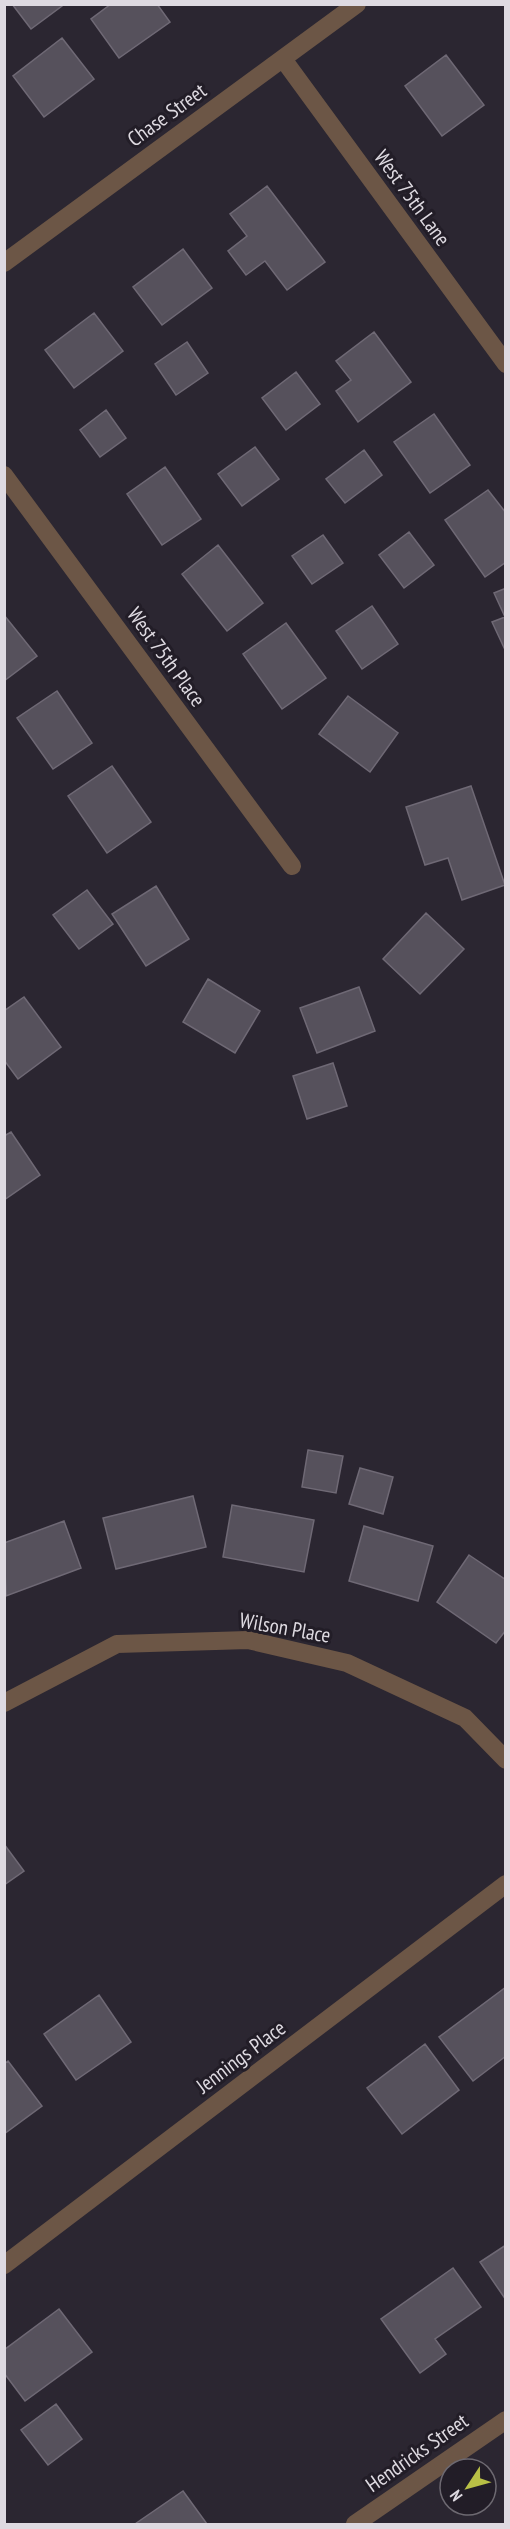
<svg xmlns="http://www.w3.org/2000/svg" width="510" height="2529" viewBox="0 0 510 2529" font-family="'PT Sans Narrow',sans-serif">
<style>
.building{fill:#56515c;stroke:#6f6975;stroke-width:1.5}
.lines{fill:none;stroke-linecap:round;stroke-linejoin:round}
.minor{stroke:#6c5646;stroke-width:18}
.labels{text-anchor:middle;stroke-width:6;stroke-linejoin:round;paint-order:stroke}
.street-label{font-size:21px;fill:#dedae1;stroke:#221d27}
</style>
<rect width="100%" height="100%" fill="#2b2631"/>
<!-- building -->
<path class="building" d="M12,4H61L62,6L31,29Z
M111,4H157L170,22L119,58L91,19Z
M62,38L94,79L44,117L13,76Z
M446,55L484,105L442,136L405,86Z
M267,186L325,262L287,290L265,261L246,275L228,251L247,236L230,214Z
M183,249L212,288L162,325L133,287Z
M94,313L123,351L74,388L45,350Z
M374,332L411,382L358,422L336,391L351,380L336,361Z
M187,342L208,373L176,395L155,364Z
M296,372L320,404L286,430L262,398Z
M106,410L126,438L100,457L80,430Z
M434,414L470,465L430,493L394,442Z
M255,447L279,479L242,506L218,474Z
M364,450L382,475L345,503L326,479Z
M165,467L201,519L162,545L127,494Z
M488,490L506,513V562L485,577L445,520Z
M409,532L434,565L404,588L379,555Z
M323,535L343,563L312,584L292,556Z
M218,545L263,603L227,631L182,574Z
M506,588V652L492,622L505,617L494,593Z
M372,606L398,644L362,669L336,631Z
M4,615L37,656L4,681Z
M286,623L326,678L282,709L243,654Z
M57,691L92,743L53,769L17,718Z
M348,696L398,733L370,772L319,734Z
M112,766L151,822L107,853L68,796Z
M471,786L505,885L462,900L448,858L425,865L406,807Z
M156,886L189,939L146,966L112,914Z
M87,890L113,924L79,949L53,915Z
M426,913L464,949L420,994L383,959Z
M208,979L260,1011L235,1053L183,1022Z
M359,987L375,1031L317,1053L300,1008Z
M24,997L61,1047L18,1079L4,1060V1011Z
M333,1063L347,1106L307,1119L293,1076Z
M11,1132L40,1175L4,1200V1136Z
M308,1450L343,1456L336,1493L302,1487Z
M360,1468L393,1477L383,1514L349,1504Z
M193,1496L206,1547L116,1569L103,1518Z
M232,1505L314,1520L304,1572L223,1557Z
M64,1521L81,1568L6,1596L4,1543Z
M364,1526L433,1546L418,1601L349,1581Z
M469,1555L506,1580V1630L496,1643L437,1602Z
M4,1844L24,1871L4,1885Z
M506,1987V2056L473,2081L439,2037Z
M99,1995L131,2042L76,2080L44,2034Z
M425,2044L459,2090L402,2134L367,2088Z
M8,2061L42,2106L4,2134V2064Z
M506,2245V2300L480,2262Z
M453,2268L481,2307L435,2339L446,2354L420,2373L381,2319Z
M59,2309L92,2352L25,2401L4,2373V2350Z
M56,2404L82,2439L48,2465L21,2430Z
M183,2491L207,2524H135Z"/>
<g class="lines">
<!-- minor -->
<path class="minor" d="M283,59L506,364
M4,263L357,4
M4,475L292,866
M4,1703L117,1644L248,1640L347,1663L465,1718L506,1760
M4,2265L506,1884
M355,2524L506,2420"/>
</g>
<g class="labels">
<!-- street labels -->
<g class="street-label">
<text transform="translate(167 115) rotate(-36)" y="7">Chase Street</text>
<text transform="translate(412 198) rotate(54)" y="7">West 75th Lane</text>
<text transform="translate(166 657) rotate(54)" y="7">West 75th Place</text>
<text transform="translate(285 1628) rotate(10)" y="7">Wilson Place</text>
<text transform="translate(241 2057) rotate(-37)" y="7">Jennings Place</text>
<text transform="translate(417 2453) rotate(-35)" y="7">Hendricks Street</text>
</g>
</g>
<!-- border -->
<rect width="510" height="2529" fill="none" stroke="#dedae1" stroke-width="12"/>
<!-- north arrow -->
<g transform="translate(468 2487) rotate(234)"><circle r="28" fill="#221d27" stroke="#6d6971" stroke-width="1.5"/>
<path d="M0-4.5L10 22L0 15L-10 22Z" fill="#b9c046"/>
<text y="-9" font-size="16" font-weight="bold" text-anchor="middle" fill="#dedae1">N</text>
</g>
</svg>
